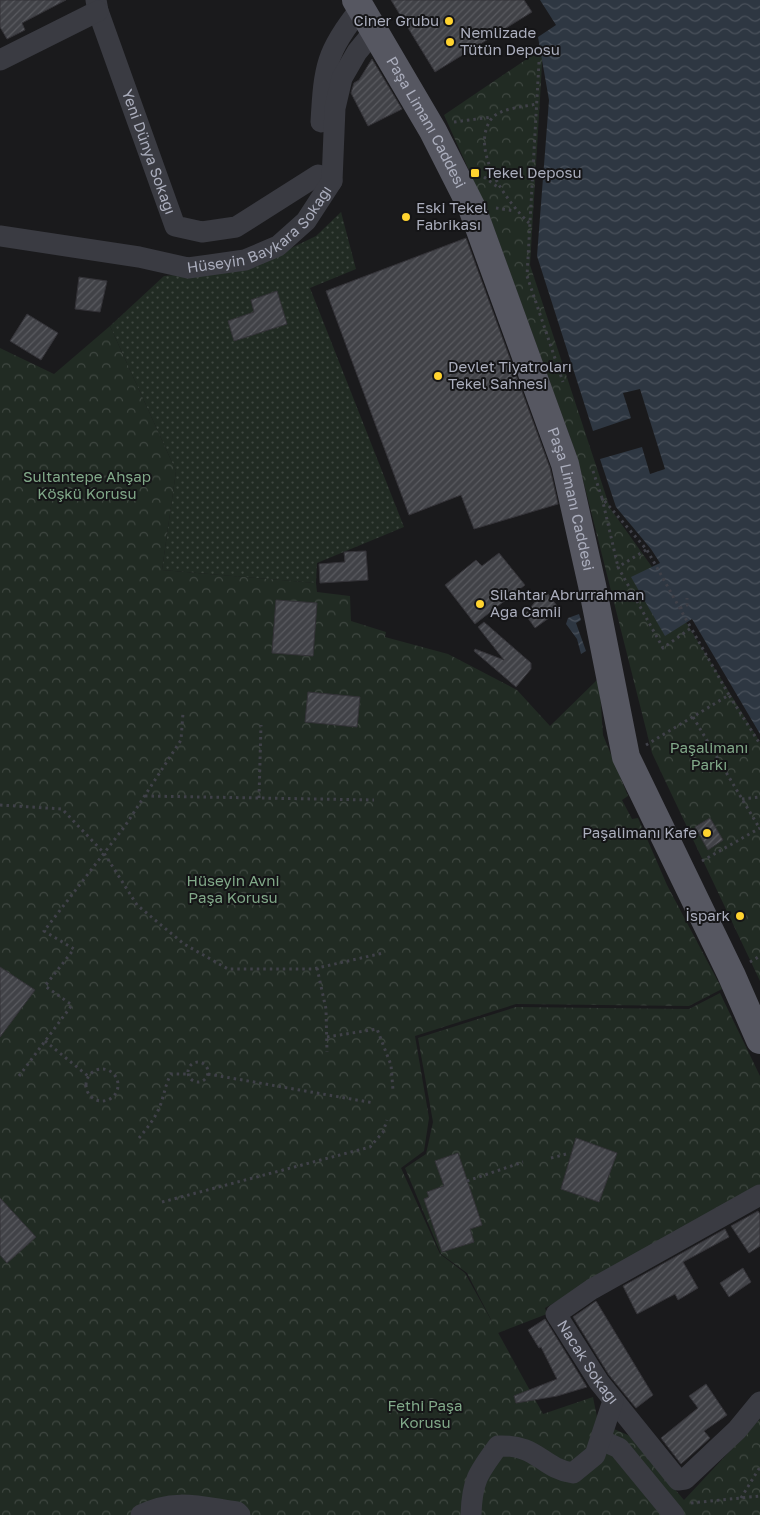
<svg xmlns="http://www.w3.org/2000/svg" width="760" height="1515" viewBox="0 0 760 1515" font-family="'Golos Text',sans-serif">
<style>
.grass{fill:url(#grass-dots)}
.forest{fill:url(#forest-crowns)}
.water{fill:url(#water-waves)}
.building{fill:url(#building-hatch);stroke:#343338}
.lines{fill:none;stroke-linecap:round;stroke-linejoin:round}
.path{stroke:#404149;stroke-width:3;stroke-dasharray:2.5 4;stroke-linecap:butt}
.minor{stroke:#3a3b42;stroke-width:21}
.major{stroke:#565761;stroke-width:28}
.poi-dot{fill:#ffd32f;stroke:#151517;stroke-width:2}
.labels{text-anchor:middle;stroke-width:4;stroke-linejoin:round;paint-order:stroke}
.poi-label{font-size:15px;fill:#abaebd;stroke:#151517;text-anchor:start}
.street-label{font-size:15px;fill:#abaebd;stroke:#151517}
.park-label{font-size:15px;fill:#81a989;stroke:#151517}
</style>
<defs>
<pattern id="grass-dots" width="8" height="8" patternUnits="userSpaceOnUse" patternTransform="scale(1.25)"><rect width="8" height="8" fill="#212b23"/><path d="M2 2h.1M6 6h.1" fill="none" stroke="#3f4741" stroke-width="1.8" stroke-linecap="round"/></pattern>
<pattern id="forest-crowns" width="20" height="18" patternUnits="userSpaceOnUse" patternTransform="scale(1.25)"><rect width="20" height="18" fill="#212b23"/><path d="M2 6a3 3 0 1 1 6 0M12 15a3 3 0 1 1 6 0" fill="none" stroke="#3f4741"/></pattern>
<pattern id="water-waves" width="16" height="10" patternUnits="userSpaceOnUse" patternTransform="scale(1.25)"><rect width="16" height="10" fill="#2e3742"/><path d="M0 5q4-4 8 0t8 0" fill="none" stroke="#4a515b"/></pattern>
<pattern id="building-hatch" width="6" height="6" patternUnits="userSpaceOnUse" patternTransform="scale(1.25)"><rect width="6" height="6" fill="#414247"/><path d="M-1 1l2-2M0 6l6-6M5 7l2-2" fill="none" stroke="#5a5b60"/></pattern>
</defs>
<rect width="100%" height="100%" fill="#1a1a1c"/>
<!-- grass -->
<path class="grass" d="M341,212L356,269L310,288L404,527L317,563L316,583L162,570L176,471L110,326L164,276L250,268L316,236Z"/>
<!-- forest -->
<path class="forest" d="M543,48L530,265L610,508L652,567L760,742V981L652,753L577,456L490,217L444,115Z
M110,326L176,471L162,570L316,583L317,592L350,596L351,621L386,632L385,637L448,654L517,690L550,726L599,678L603,735L628,796L622,800L632,819L638,818L667,885L722,989L689,1006L516,1004L415,1036L429,1118L424,1151L401,1168L440,1254L465,1273L543,1414L593,1397L598,1422L630,1436L684,1500L760,1419V1515H0V348L54,374Z
M720,993L760,1076V1187L545,1308L547,1314L498,1333L467,1273L441,1254L405,1168L426,1154L433,1122L418,1038L516,1007L689,1009Z"/>
<!-- water -->
<path class="water" d="M540,0H760V734L692,619L665,636L631,577L660,563L651,549L616,507L600,459L642,447L650,474L665,469L640,389L623,393L631,418L593,431L537,256L549,100L538,37L556,25Z
M579,614L581,620L576,623L586,651L581,654L577,639L566,624L568,618Z"/>
<!-- building -->
<path class="building" d="M0,0H66L22,23L25,30L7,39L0,27Z
M391,0H524L532,12L435,72Z
M372,59L402,109L368,126L351,93L354,83L359,80Z
M466,238L550,468L558,504L474,529L461,495L409,515L326,291Z
M79,277L107,281L100,312L75,309Z
M277,291L287,324L234,341L228,321L254,312L251,300Z
M27,314L58,333L41,360L10,341Z
M366,551L368,580L320,583L319,564L345,562L344,552Z
M499,553L525,585L475,624L445,585L476,560L482,566Z
M545,590L560,610L535,628L525,614Z
M276,600L317,603L313,656L272,653Z
M484,622L531,663V669L516,687L474,651L475,649L504,660L478,627Z
M308,692L360,697L357,727L305,722Z
M710,818L723,840L708,850L695,827Z
M0,967L35,990L0,1037Z
M576,1138L617,1153L599,1202L561,1189Z
M458,1153L482,1225L470,1229L474,1242L442,1252L424,1199L429,1197L427,1192L444,1186L435,1161Z
M0,1198L36,1237L7,1263L0,1255Z
M758,1211L760,1214V1246L749,1253L731,1226Z
M725,1229L729,1237L683,1262L698,1288L678,1300L675,1294L637,1314L623,1286Z
M743,1268L751,1282L729,1297L720,1283Z
M596,1301L653,1395L636,1408L609,1375L573,1317Z
M545,1319L587,1387L557,1396L516,1403L514,1396L557,1379L541,1347L539,1348L528,1330Z
M706,1384L727,1415L704,1431L710,1438L681,1464L661,1438L698,1408L689,1396Z"/>
<g class="lines">
<!-- path -->
<path class="path" d="M539,62L527,276L563,382
M454,122L492,117
M484,177L499,188
M496,208L515,211
M529,223C507,202 468,149 492,118C501,108 524,107 536,104
M593,471L602,498L647,550L691,628
M602,498L618,567
M646,550L618,567L663,648L691,628L729,695
M680,608L687,605V598
M693,717L760,829
M646,745L729,695L760,744
M145,796L374,800
M259,798L261,725
M742,799L760,797
M0,805L62,809L104,853L137,905L184,944L228,969H313L383,953
M702,861L760,828
M750,962L760,956
M317,968L326,1009L327,1052
M327,1037L377,1029L391,1065L393,1090
M45,1041L88,1076
M188 1072a10 10 0 1 1 20 0a10 10 0 1 1-20 0Z
M86 1085a16 16 0 1 1 32 0a16 16 0 1 1-32 0Z
M208,1074L374,1103
M19,1076L72,1005L45,986L74,949L44,931L125,826L181,740L183,713
M139,1138C148,1127 158,1115 162,1100C165,1091 166,1083 171,1074H188
M551,1158L570,1153
M467,1181L523,1162
M162,1202L370,1147L383,1132L387,1120
M741,1498L760,1467
M691,1503L760,1496"/>
<!-- minor -->
<g class="minor">
<path id="s1" d="M96,0L98,11L175,226L202,232L236,227L318,175L332,181"/>
<path d="M0,60L98,11"/>
<path d="M321,122C324,67 326,51 361,8"/>
<path id="s2" d="M0,236L139,257L188,268L245,260L278,246L306,221L332,181L335,108L342,78L357,52L375,30"/>
<path id="s3" d="M760,1195L592,1289L556,1314L599,1382L678,1480L685,1479L737,1430L760,1402"/>
<path d="M601,1440L619,1448L674,1515"/>
<path d="M141,1515C175,1498 201,1507 237,1512L240,1515"/>
<path d="M471,1515C472,1481 478,1473 498,1446C538,1444 541,1468 573,1473L595,1455L613,1401"/>
</g>
<!-- major -->
<path class="major" id="s4" d="M356,0L433,131L472,208L565,464L592,585L626,757L731,974L760,1040"/>
</g>
<!-- markers -->
<g class="poi-dot">
<circle cx="449" cy="21" r="5"/>
<circle cx="450" cy="42" r="5"/>
<rect x="470" y="168" width="10" height="10" rx="2.5"/>
<circle cx="406" cy="217" r="5"/>
<circle cx="438" cy="376" r="5"/>
<circle cx="480" cy="604" r="5"/>
<circle cx="707" cy="833" r="5"/>
<circle cx="740" cy="916" r="5"/>
</g>
<g class="labels">
<!-- poi labels -->
<g class="poi-label">
<text x="439" y="26" text-anchor="end">Ciner Grubu</text>
<text x="460" y="38">Nemlizade<tspan x="460" dy="17">Tütün Deposu</tspan></text>
<text x="485" y="178">Tekel Deposu</text>
<text x="416" y="213">Eski Tekel<tspan x="416" dy="17">Fabrikası</tspan></text>
<text x="448" y="372">Devlet Tiyatroları<tspan x="448" dy="17">Tekel Sahnesi</tspan></text>
<text x="490" y="600">Silahtar Abrurrahman<tspan x="490" dy="17">Ağa Camii</tspan></text>
<text x="697" y="838" text-anchor="end">Paşalimanı Kafe</text>
<text x="730" y="921" text-anchor="end">İspark</text>
</g>
<!-- street labels -->
<g class="street-label">
<text dy="5" stroke="none"><textPath href="#s4" startOffset="141">Paşa Limanı Caddesi</textPath></text>
<text dy="5" stroke="none"><textPath href="#s1" startOffset="161">Yeni Dünya Sokağı</textPath></text>
<text dy="5" stroke="none"><textPath href="#s2" startOffset="276">Hüseyin Baykara Sokağı</textPath></text>
<text dy="5" stroke="none"><textPath href="#s4" startOffset="546">Paşa Limanı Caddesi</textPath></text>
<text dy="5" stroke="none"><textPath href="#s3" startOffset="294">Nacak Sokağı</textPath></text>
</g>
<!-- park labels -->
<g class="park-label">
<text x="87" y="482">Sultantepe Ahşap<tspan x="87" dy="17">Köşkü Korusu</tspan></text>
<text x="709" y="753">Paşalimanı<tspan x="709" dy="17">Parkı</tspan></text>
<text x="233" y="886">Hüseyin Avni<tspan x="233" dy="17">Paşa Korusu</tspan></text>
<text x="425" y="1411">Fethi Paşa<tspan x="425" dy="17">Korusu</tspan></text>
</g>
</g>
</svg>
